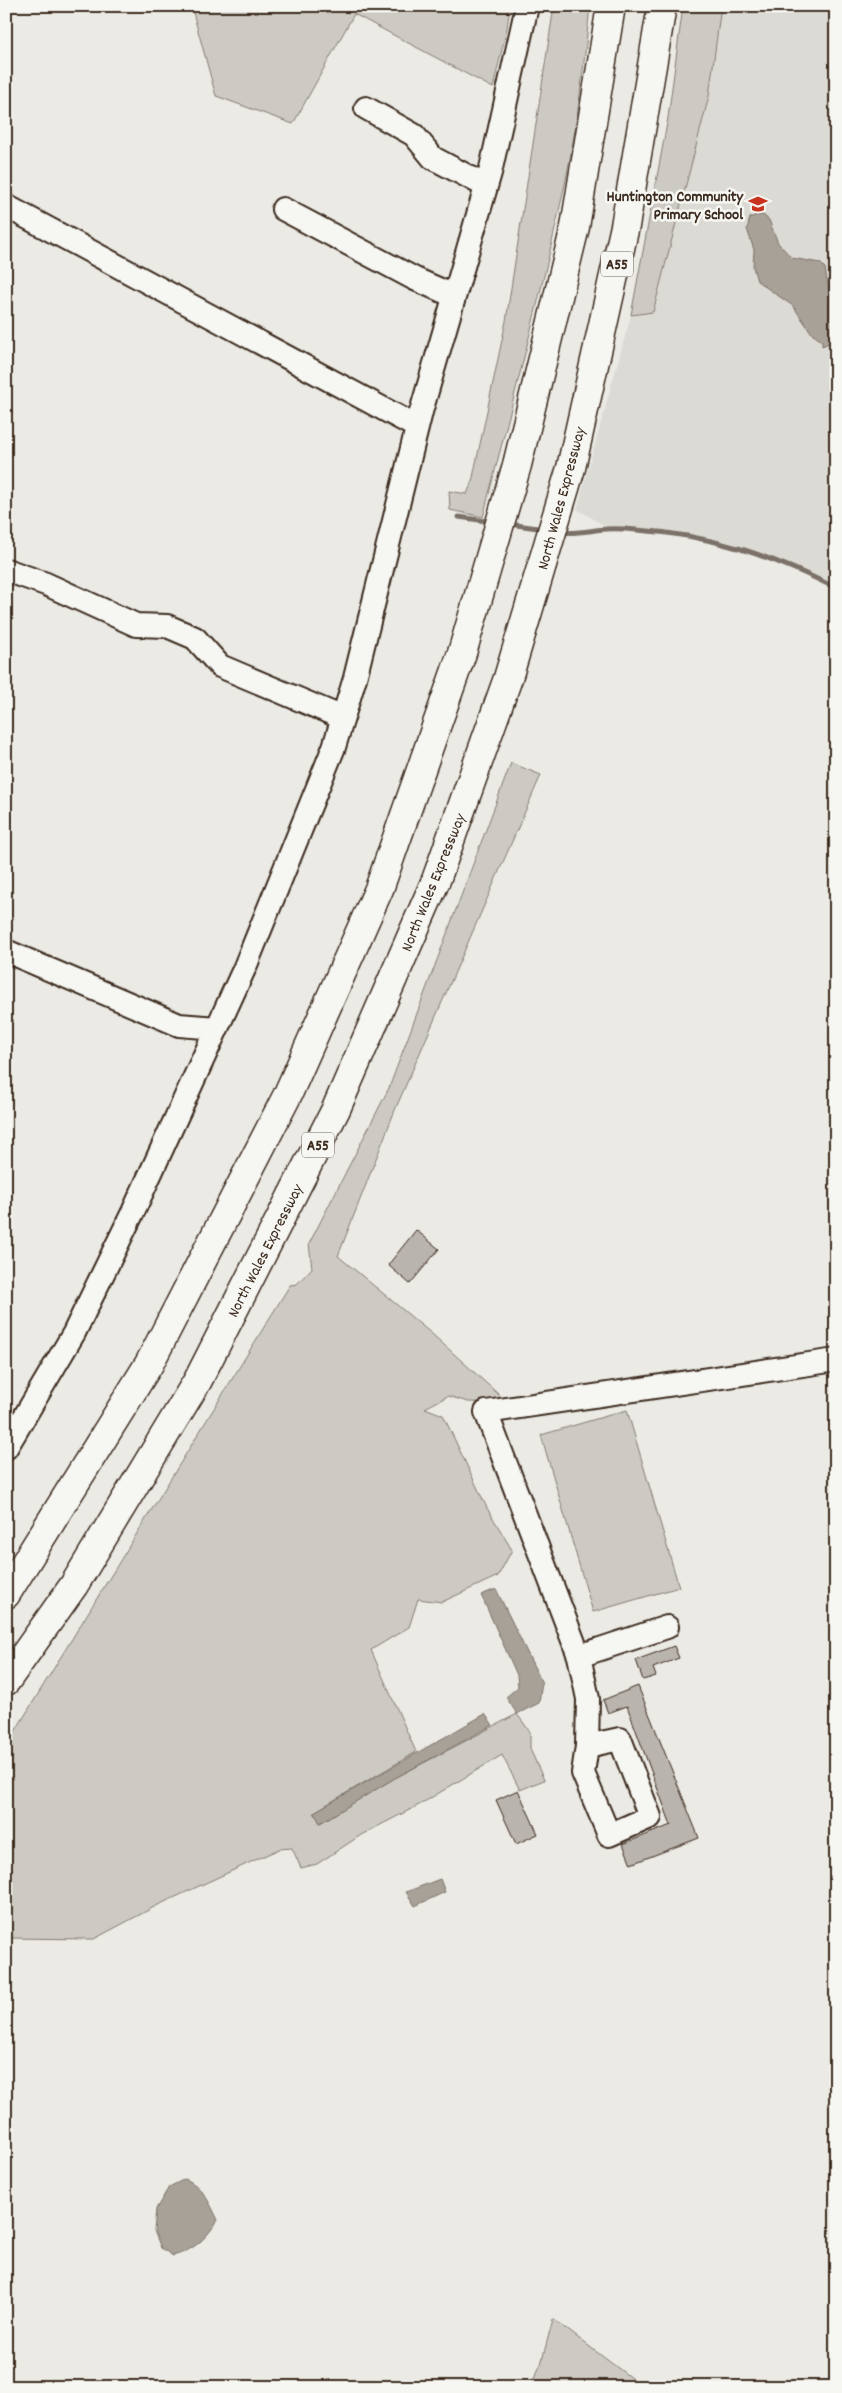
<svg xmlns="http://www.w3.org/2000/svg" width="842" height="2393" viewBox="0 0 842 2393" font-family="Dekko,sans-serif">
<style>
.built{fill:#dcdad4}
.green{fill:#cdcac4;stroke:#847a71}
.water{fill:#a8a198;stroke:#7c7167}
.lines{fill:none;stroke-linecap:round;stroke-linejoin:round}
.stream{stroke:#7c7167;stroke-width:5}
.building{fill:#bab4ae;stroke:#3b2a1e}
.minor-casing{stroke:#3b2a1e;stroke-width:26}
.highway-casing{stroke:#3b2a1e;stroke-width:31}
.minor{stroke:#f6f6f2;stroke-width:22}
.highway{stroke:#f6f6f2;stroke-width:28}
.labels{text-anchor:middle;stroke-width:5;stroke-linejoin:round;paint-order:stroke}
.shield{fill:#f6f6f2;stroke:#73675e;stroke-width:1}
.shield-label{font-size:15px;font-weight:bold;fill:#3b2a1e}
.poi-label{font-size:16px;font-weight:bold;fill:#3b2a1e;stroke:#f6f6f2;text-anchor:end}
.street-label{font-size:16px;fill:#3b2a1e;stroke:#f6f6f2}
</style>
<rect width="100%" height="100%" fill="#ebeae5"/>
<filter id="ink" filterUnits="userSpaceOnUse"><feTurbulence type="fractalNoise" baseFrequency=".02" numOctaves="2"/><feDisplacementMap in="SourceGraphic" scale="10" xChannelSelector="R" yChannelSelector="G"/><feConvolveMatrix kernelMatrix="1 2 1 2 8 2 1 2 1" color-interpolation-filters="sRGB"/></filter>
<g filter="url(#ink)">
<!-- built -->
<path class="built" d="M721,6H836V588L795,567L749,550L653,531L608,528L577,509L631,315L653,311L709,96Z"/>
<!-- green -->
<path class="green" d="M186,6H510L507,28L493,88L354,14L293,124L216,96L192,9Z
M554,6H590C584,64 578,122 566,179C542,292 512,404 483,517L450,510L449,491L467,494L472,482L506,321Z
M683,6H721L709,96L653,312L631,315L668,118Z
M511,763L541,775L395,1110L338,1256L432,1334L508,1403L468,1402L448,1396L425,1408L443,1415L487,1508L512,1550L498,1576L442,1602L418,1599L409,1627L371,1650L416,1752L314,1812L320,1823L395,1778L517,1714L530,1732V1749L544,1780L520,1790L502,1755L419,1805L361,1835L317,1864L301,1868L292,1848L279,1849L156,1906L94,1939L6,1938V1746L290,1285L297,1284L312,1268L309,1244L389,1088Z
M627,1410L679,1587L593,1612L541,1435Z
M553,2319L643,2387H530L541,2364Z"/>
<!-- water -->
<path class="water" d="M756,215H763L769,220L778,243L792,258L820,263L825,268L829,292L836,304V340L822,346V341L813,335L793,306L757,281L753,267L754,250L747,229L750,218Z
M496,1589L542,1683L539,1703L517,1714L506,1697L518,1687L517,1675L481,1595Z
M485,1714L493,1725L395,1778L320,1823L314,1812Z
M440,1879L445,1892L415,1906L406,1892Z
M185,2179C203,2186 210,2204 218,2220C206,2239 194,2250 173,2256L161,2248L154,2231L156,2209L169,2187Z"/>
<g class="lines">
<!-- stream -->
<path class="stream" d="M459,517L493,522
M509,524L545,529
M561,532C576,534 591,530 606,529C616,528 627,529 637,530C712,535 769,555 836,588"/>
</g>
<!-- building -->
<path class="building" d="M416,1230L439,1249L410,1284L388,1265Z
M674,1646L679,1658L653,1668L656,1676L643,1680L636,1660Z
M638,1686L699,1838L631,1864L623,1844L671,1825L627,1706L608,1713L603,1700Z
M518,1790L538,1834L516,1844L496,1800Z"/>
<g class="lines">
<!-- minor casing -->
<g class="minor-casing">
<path id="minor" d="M366,108L414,135L433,158L486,186
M6,206L417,427
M283,209L415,279L454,296
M6,570L46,584L136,625L167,626L195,638L220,666L343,718
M6,951L179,1025L217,1028
M6,1448L74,1333L133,1212L245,967L334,747L355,678L421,412L490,173L527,6
M579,1656L667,1627
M587,1746L620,1739L650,1817L609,1835L583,1773L587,1746L588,1699L579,1656L486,1412L836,1360"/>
</g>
<!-- highway casing -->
<g class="highway-casing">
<path id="highway" d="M6,1594L149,1364L287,1096L379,889L462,653L517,465L575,227L611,6
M6,1681L74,1585L198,1380L336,1109L436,880L508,678L571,468L625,226L662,6"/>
</g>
<!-- minor -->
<use href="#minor" class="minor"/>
<!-- highway -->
<use href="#highway" class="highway"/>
</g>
</g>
<!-- icons -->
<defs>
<g id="school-bare" transform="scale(1.5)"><path d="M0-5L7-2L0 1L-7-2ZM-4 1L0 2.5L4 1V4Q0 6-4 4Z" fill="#c8321e" stroke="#f6f6f2" stroke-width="2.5" paint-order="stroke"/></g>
</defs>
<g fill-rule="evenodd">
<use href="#school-bare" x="758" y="204"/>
</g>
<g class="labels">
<!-- shield labels -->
<g class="shield">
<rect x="601" y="251.5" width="32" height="25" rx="4"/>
<rect x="302" y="1132.5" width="32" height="25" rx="4"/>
</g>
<g class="shield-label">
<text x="617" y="269">A55</text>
<text x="318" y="1150">A55</text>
</g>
<!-- poi labels -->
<g class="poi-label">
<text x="743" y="201">Huntington Community<tspan x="743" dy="18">Primary School</tspan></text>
</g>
<!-- street labels -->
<g class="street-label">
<text transform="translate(560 498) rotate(-75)" y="6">North Wales Expressway</text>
<text transform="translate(432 882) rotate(-68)" y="6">North Wales Expressway</text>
<text transform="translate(264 1250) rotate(-63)" y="6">North Wales Expressway</text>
</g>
</g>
<!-- margin -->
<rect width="842" height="2393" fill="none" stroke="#f6f6f2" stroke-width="25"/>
<rect x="12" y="12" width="817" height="2368" fill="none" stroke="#3b2a1e" stroke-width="2" filter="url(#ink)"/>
</svg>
